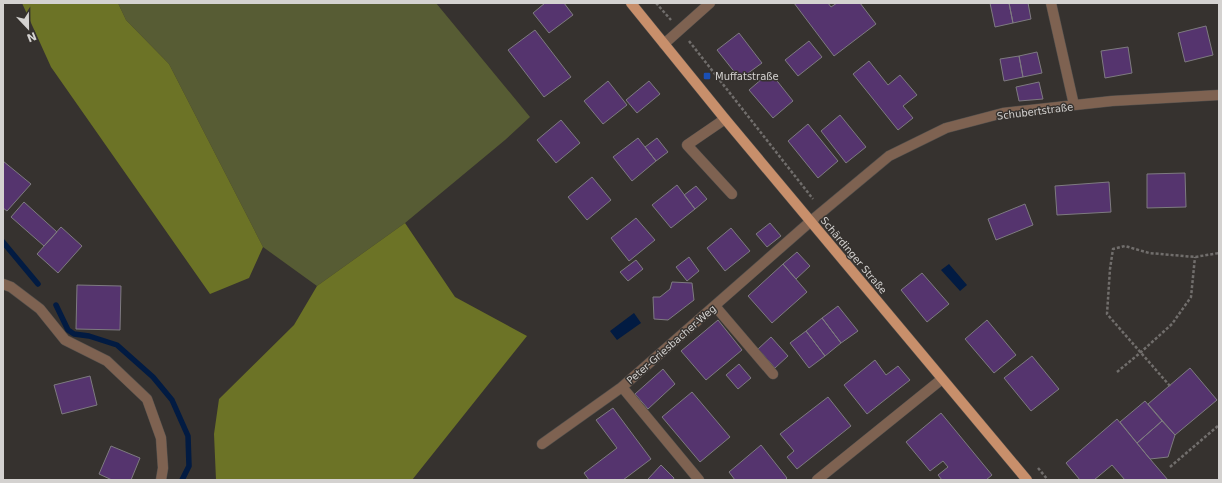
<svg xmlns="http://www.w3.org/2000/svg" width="1222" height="483" viewBox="0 0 1222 483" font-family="'DejaVu Sans',sans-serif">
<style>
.green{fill:#575c34}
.forest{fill:#6c7326}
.water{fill:#021b42}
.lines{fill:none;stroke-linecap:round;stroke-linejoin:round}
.stream{stroke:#021b42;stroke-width:5.5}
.building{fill:#55346e;stroke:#7e7b80}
.minor-casing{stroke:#524f4c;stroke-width:11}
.major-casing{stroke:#524f4c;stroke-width:11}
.path{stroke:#716e6c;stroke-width:2.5;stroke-dasharray:3 2;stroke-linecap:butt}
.minor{stroke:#7e6251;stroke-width:10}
.major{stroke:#c88f6b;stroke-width:10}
.transit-dot{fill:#1a4fb4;stroke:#36322f;stroke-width:1.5}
.labels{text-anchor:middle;stroke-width:3;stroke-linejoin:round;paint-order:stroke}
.poi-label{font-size:10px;fill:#d4d2d0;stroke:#36322f;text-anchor:start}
.street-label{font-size:10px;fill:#d4d2d0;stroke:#36322f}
</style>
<rect width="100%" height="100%" fill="#36322f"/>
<!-- green -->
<path class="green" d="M118,3H436L530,117L505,140L405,223L317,286L263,247L169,64L126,20Z"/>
<!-- forest -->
<path class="forest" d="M22,3H118L126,20L169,64L263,247L249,278L210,294L51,67Z
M405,223L455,297L527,336L412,480H216L214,434L219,399L294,325L317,286Z"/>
<!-- water -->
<path class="water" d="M949,264L967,285L960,291L941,270Z
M634,313L641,323L617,340L610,331Z"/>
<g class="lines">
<!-- stream -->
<path class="stream" d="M3,242L38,284
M56,305L68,330L74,334L89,336L117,345L153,377L172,400L188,436L189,466L182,480"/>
</g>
<!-- building -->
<path class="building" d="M545,3H564L573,15L549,33L533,13Z
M794,3H828L831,7L837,3H860L876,24L834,56Z
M990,3H1009L1013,23L995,27Z
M1009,3H1028L1031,19L1013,23Z
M1206,26L1213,55L1185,62L1178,33Z
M535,30L571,77L544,97L508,50Z
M739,33L762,63L740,79L717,50Z
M809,41L822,57L798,76L785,60Z
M1128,47L1132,73L1105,78L1101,51Z
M1037,52L1042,73L1023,77L1019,56Z
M1019,56L1023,77L1004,81L1000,59Z
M869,61L888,85L900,75L917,95L903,106L913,118L898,130L853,74Z
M770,72L793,101L773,118L749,90Z
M608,81L627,105L603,124L584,101Z
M649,81L660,94L637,113L626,100Z
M1039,82L1043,99L1019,101L1016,87Z
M840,115L866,147L846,163L821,131Z
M561,120L580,143L556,163L537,140Z
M808,124L838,161L818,178L788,141Z
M638,138L656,161L632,181L613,157Z
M657,138L668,152L656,161L645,147Z
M3,161L31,184L7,211L3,208Z
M1185,173L1186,207L1147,208V174Z
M592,177L611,200L587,220L568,197Z
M1109,182L1111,212L1057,215L1055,186Z
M677,185L695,209L671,228L652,205Z
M696,186L707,199L695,209L684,195Z
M24,202L57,232L44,246L11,217Z
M1025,204L1033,225L996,240L988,219Z
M636,218L655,240L629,261L611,238Z
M770,223L781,236L767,247L756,234Z
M61,227L82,246L58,273L37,254Z
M731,228L750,251L725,271L707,248Z
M797,252L810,266L796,279L783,264Z
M689,257L699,271L687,281L676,267Z
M636,260L643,269L628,281L620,272Z
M783,264L807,292L772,323L748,296Z
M922,273L949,304L927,322L901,290Z
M672,282L692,283L694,300L668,320L654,319L653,297H660L670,289Z
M77,285L121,286L120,330L76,329Z
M838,306L858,331L841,343L822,318Z
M822,318L841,343L825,356L806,331Z
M718,320L742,350L706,380L681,351Z
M987,320L1016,355L994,373L965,339Z
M806,331L825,356L809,368L790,343Z
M771,337L788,356L775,368L758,349Z
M1032,356L1059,389L1031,411L1004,378Z
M875,360L886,375L898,366L910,380L867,414L844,385Z
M739,364L751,378L738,389L726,375Z
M1190,368L1217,400L1175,435L1148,404Z
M663,369L675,384L648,409L635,394Z
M90,376L97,405L62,414L54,385Z
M692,392L730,437L700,462L662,417Z
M828,397L851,426L797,469L787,457L794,451L780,434Z
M1145,401L1162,421L1137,443L1120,422Z
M613,408L651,459L623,480H589L584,473L617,448L596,420Z
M941,413L992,475L986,480H942L938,475L948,467L943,461L930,471L906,442Z
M1117,419L1150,459L1168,480H1125L1112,465L1094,480H1080L1066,463Z
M1162,421L1175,435L1168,457L1150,459L1137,443Z
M761,445L787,478L785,480H735L729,472Z
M111,446L140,458L131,480H112L99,474Z
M661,465L674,478L673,480H649L648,479Z"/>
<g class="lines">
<!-- minor casing -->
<g class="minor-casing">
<path id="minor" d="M1051,3L1074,105
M664,44L710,3
M725,119L687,145L732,194
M3,284L11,287L40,309L65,340L107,361L147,399L161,438L163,468L161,480
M715,306L773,374
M542,444L622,387
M699,480L622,387L811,221L889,156L946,128L1003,113L1112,101L1219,95
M817,480L942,379"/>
</g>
<!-- major casing -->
<g class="major-casing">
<path id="major" d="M631,3L725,119L1027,480"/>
</g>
<!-- path -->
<path class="path" d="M656,3L671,20
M689,41L813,199
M1117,372L1140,353L1172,324L1191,297L1195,257
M1170,386L1107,314L1110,269L1113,249L1125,246L1149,253L1195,257L1219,253
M1170,467L1219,425
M1038,468L1048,480"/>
<!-- minor -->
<use href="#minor" class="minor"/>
<!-- major -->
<use href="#major" class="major"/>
</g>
<!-- markers -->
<rect class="transit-dot" x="703" y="72" width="8" height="8" rx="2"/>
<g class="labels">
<!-- poi labels -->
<g class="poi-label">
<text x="715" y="80">Muffatstraße</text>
</g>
<!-- street labels -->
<g class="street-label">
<text transform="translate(1035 111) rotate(-7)" y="4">Schubertstraße</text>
<text transform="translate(854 255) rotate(50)" y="4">Schärdinger Straße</text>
<text transform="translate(671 344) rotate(-41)" y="4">Peter-Griesbacher-Weg</text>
</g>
</g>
<!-- border -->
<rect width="1222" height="483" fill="none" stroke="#d4d2d0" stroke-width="8"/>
<!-- north arrow -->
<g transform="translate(28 28) rotate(158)" stroke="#36322f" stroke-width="3" paint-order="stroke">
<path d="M0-3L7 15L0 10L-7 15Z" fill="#d4d2d0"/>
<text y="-6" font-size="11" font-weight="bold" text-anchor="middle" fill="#d4d2d0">N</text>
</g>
</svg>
